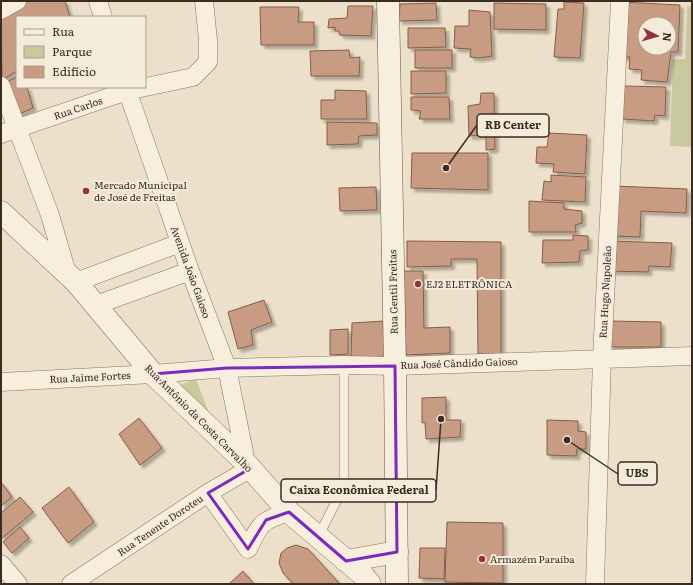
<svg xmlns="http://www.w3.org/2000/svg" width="693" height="585" viewBox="0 0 693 585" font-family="Literata,serif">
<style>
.green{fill:#c8ca9e}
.building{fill:#c89b83;stroke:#865c47;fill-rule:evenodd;filter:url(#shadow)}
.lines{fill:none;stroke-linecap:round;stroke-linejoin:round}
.service-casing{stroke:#887260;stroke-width:10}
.minor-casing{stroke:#887260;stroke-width:19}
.tertiary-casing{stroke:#887260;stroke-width:23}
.secondary-casing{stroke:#6a5443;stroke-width:23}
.service{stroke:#f7eedd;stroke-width:9}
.minor{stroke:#f7eedd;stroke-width:18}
.tertiary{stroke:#f7eedd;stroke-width:22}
.secondary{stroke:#f7eedd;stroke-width:22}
.marked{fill:none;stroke:#7b2cbf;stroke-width:3;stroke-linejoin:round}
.poi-dot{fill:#93333a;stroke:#f4ebda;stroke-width:1.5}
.labels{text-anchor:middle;stroke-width:4;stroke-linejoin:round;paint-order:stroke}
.street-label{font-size:10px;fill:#3a2c22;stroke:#f4ebda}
.poi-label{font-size:10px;fill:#3a2c22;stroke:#f4ebda;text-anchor:start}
.leader{fill:none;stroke:#3a2c22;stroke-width:1.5}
.callout-dot{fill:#3a2c22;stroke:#f4ebda;stroke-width:1.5}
.callout{fill:#f4ebda;stroke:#3a2c22;stroke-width:1.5}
.callout-label{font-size:11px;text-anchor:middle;font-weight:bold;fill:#3a2c22}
</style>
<defs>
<filter id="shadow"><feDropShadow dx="3.5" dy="3.5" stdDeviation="1" flood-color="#0004"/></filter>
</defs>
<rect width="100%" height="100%" fill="#ece0ca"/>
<!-- green -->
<path class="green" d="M687,6H692V147L670,146L673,59H685Z
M196,379L212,421L174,387Z"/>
<!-- building -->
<path class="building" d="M26,1H65L70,17H17V71L2,80L1,18Z
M564,2L584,3L580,58L554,57L558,9H564Z
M623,2L680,5L678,52H671L667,82L641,80L642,70L629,69L630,57H619ZM645,24H669V48H645Z
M436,3L437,20L399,21L400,4Z
M494,3L546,4V30L494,29Z
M348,6H373L371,36L340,35L339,31H335V27L328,28L329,19L347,18Z
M260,7H299L298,22H314V45H261Z
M469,10L490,12L492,56L479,58L470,57L471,49L454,48L455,26H469Z
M408,28H445L446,47L408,48Z
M349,50L350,58L360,57L359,76H311L310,51Z
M415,50H452V68H415Z
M411,71H446V93L411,94Z
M17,77V87H27L33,108L14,116L2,84Z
M624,86L666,87L665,116L655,115L654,121L622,119Z
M335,90L366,91L367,119H321V100H335Z
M481,93H494L495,149L486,150V135L469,136L468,106L480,104Z
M411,97H449L450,119H419L421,111L411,110Z
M327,122L377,123V135L359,136L358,144L327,145Z
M549,133L587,135L585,174L553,172L554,164L536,163L537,147H547Z
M412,153H488V190L411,188Z
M551,175L586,177L585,202L542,200L544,181L551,182Z
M614,186L687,189L686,213L641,211L640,237L612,236Z
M376,187L377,210L340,211L339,188Z
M529,201L564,203V209L582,211V223L575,225L576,232H529Z
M573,235L588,236V250L580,251L579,262L542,263L543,240H573Z
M407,241L501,242V354H478L477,259H451V266L407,267Z
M611,241L672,243L670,267L649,266L648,272L609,271Z
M403,271H423L424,328L450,327V353L406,355Z
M264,300L272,322L251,330L253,345L238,349L228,312Z
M384,321L385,356L351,358L352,323Z
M611,321L661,322V347H610Z
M348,329V354L330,355V330Z
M446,397V420H461L460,437L426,439L425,422L422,423V398Z
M139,418L162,448L140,465L119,434Z
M547,420L578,421V431L586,432V449H577L576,456L547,455Z
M1,482L12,497L1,506Z
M69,487L94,522L68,543L42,508Z
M20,497L33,512L1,539V513Z
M447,522L503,523V583L445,582Z
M20,527L29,538L12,553L3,542Z
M296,545L308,549L340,584H293L283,573L279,563L281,553L287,548Z
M420,548H445L444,579L419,578Z
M243,571L254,584H229Z"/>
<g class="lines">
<!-- service casing -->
<g class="service-casing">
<path id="service" d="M318,537L344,486V365"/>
</g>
<!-- minor casing -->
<g class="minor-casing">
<path id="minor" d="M98,1L103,17
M1,10L17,1
M1,86L50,215L67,273
M126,87L190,271L227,368L244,452L243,460
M1,134L127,91L193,77L208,62V40L204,1
M76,282L180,243
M96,305L190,271
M1,382L153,374L227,368L344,365L395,366L692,356
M208,493L248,549C261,522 261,521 289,512
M1,564L18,584
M71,584L208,493L251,468
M595,584L602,358L620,1"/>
</g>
<!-- tertiary casing -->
<g class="tertiary-casing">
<path id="tertiary" d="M1,212L76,282L153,374L243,460L289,512L362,574L370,584
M346,561L397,552"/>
</g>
<!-- secondary casing -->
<g class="secondary-casing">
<path id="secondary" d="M388,1L395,366L397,584"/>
</g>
<!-- service -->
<use href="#service" class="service"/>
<!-- minor -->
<use href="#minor" class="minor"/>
<!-- tertiary -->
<use href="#tertiary" class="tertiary"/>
<!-- secondary -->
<use href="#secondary" class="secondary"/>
</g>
<!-- marked area -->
<path class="marked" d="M395,366L397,552L346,561L289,512L266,520L248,549L208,493L251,468L153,374L227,368Z"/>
<!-- markers -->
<g class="poi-dot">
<circle cx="86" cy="191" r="4"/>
<circle cx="418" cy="284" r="4"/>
<circle cx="482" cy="559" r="4"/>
</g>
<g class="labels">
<!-- street labels -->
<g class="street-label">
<text transform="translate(78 108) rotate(-19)" y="4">Rua Carlos</text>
<text transform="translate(191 272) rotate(70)" y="4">Avenida João Gaioso</text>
<text transform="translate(393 292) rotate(-91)" y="4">Rua Gentil Freitas</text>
<text transform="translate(605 292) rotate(-87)" y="4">Rua Hugo Napoleão</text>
<text transform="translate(459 363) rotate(-2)" y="4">Rua José Cândido Gaioso</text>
<text transform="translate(90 377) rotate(-3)" y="4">Rua Jaime Fortes</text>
<text transform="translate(199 418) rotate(45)" y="4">Rua Antônio da Costa Carvalho</text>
<text transform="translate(160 525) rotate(-34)" y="4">Rua Tenente Doroteu</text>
</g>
<!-- poi labels -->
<g class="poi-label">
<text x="94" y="189">Mercado Municipal<tspan x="94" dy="12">de José de Freitas</tspan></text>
<text x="426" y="288">EJ2 ELETRÔNICA</text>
<text x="490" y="563">Armazém Paraíba</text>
</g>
</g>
<!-- callouts -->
<path class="leader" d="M446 168L477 125M567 440L618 474M441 419L436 490"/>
<g class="callout-dot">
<circle cx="446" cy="168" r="4"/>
<circle cx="567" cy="440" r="4"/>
<circle cx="441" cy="419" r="4"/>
</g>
<g class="callout">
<rect x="477" y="114" width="72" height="23" rx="4"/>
<rect x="618" y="462" width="39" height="23" rx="4"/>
<rect x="281" y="479" width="155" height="23" rx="4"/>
</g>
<g class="callout-label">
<text x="513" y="129">RB Center</text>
<text x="637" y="477">UBS</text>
<text x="359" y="494">Caixa Econômica Federal</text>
</g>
<!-- border -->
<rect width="693" height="585" fill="none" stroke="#3a2c22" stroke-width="4"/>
<!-- legend -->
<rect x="16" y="16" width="130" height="72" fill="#f4ebda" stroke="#aa9f90"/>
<rect x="24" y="29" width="20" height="6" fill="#f7eedd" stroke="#aa9f90"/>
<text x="52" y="36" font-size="12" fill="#3a2c22">Rua</text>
<rect x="24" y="46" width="20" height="12" fill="#c8ca9e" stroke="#aa9f90"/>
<text x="52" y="56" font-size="12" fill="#3a2c22">Parque</text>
<rect x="24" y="66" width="20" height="12" fill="#c89b83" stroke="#aa9f90"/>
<text x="52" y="76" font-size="12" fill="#3a2c22">Edifício</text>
<!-- north arrow -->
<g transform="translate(657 36) rotate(96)"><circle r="19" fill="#f4ebda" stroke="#aa9f90"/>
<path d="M0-3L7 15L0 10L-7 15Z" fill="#93333a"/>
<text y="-6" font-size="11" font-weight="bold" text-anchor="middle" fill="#3a2c22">N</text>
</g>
</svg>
